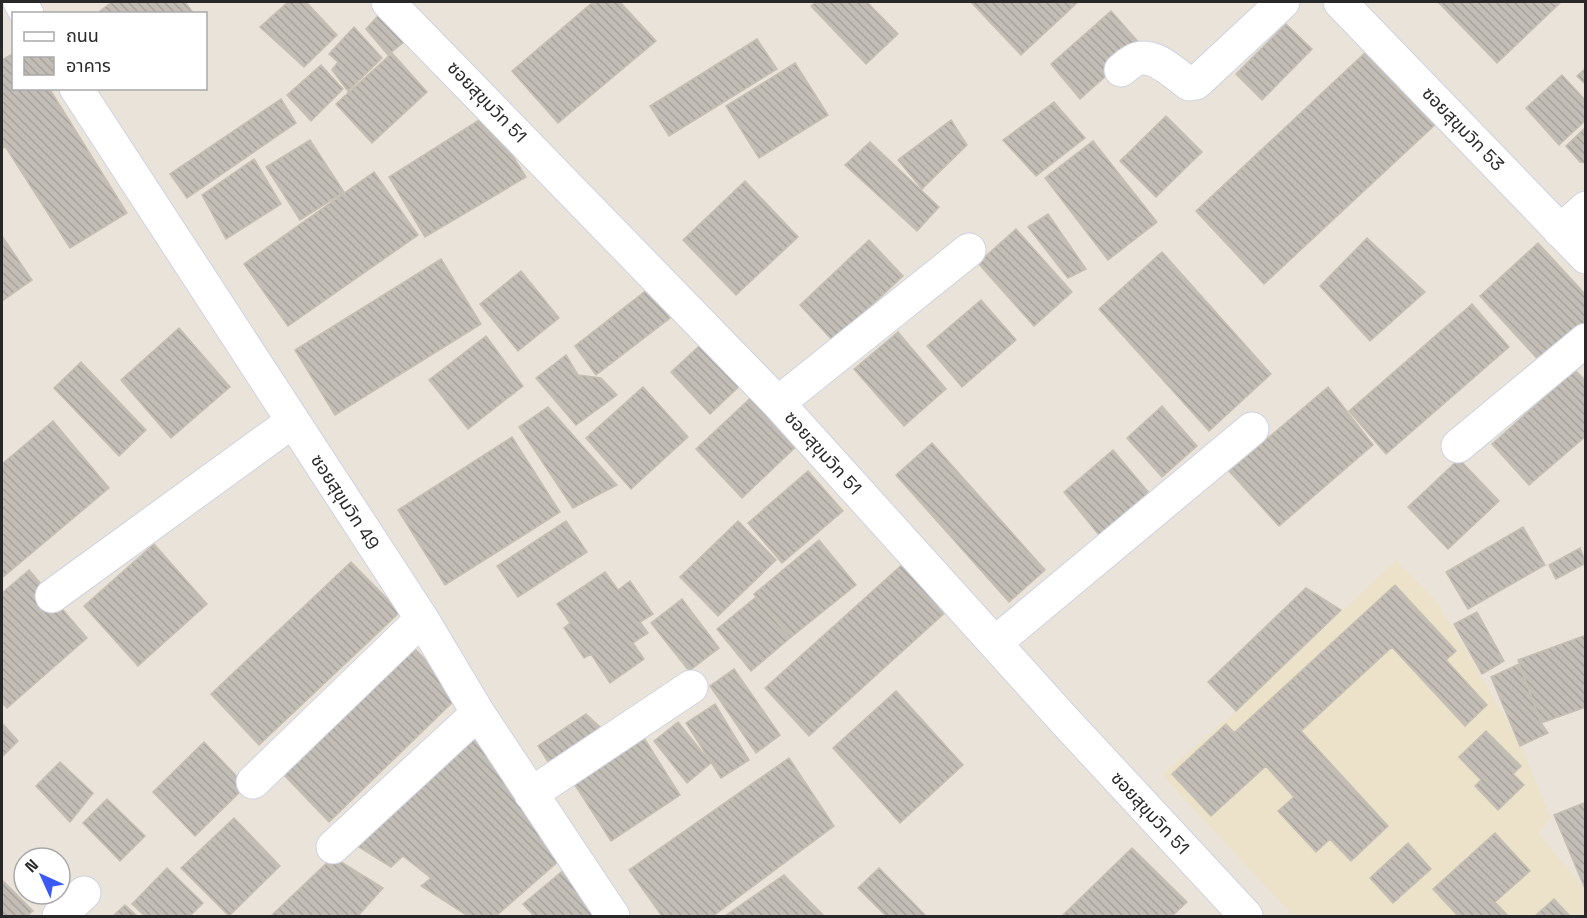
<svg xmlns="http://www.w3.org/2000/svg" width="1587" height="918" viewBox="0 0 1587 918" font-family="'Space Grotesk','Noto Sans Thai',sans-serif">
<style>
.education{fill:#ece1c9}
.building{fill:url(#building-back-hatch);stroke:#c5bfb3;stroke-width:1.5}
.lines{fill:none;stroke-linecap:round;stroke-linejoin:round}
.minor-casing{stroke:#cfd2e1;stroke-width:35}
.minor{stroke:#fff;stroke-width:33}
.labels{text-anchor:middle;stroke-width:5;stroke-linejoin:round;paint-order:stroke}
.street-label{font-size:18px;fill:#282828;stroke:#fff}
</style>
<defs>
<pattern id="building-back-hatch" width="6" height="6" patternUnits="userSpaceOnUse" patternTransform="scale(1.5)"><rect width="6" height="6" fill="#c2bdb5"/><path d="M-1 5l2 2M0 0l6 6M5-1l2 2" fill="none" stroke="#a7a29c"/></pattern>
</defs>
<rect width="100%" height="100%" fill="#eae3d9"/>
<!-- education -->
<path class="education" d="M1396,560L1437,602L1518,739L1551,818L1538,833L1585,889V916H1293L1162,775L1236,711Z"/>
<!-- building -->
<path class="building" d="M112,2H185L194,14H103L100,11Z
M288,2H306L337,35L304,67L260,27Z
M593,2H620L656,41L558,123L512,71Z
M816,2H867L898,34L866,64L811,6Z
M971,2H1078L1021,55Z
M1438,2H1561L1497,63Z
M384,9L410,37L388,55L366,29Z
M1111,11L1141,45L1080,99L1051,64Z
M1286,24L1312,49L1262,100L1236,74Z
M354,27L382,58L348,91L332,70L338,62L329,54Z
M757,39L777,69L669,136L650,106Z
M1369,49L1438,122L1264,284L1196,211Z
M14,53V88H49L127,213L70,248L5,146L2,149V60Z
M392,53L427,92L372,143L336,104Z
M795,63L828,115L759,158L726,106Z
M321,65L343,89L311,121L287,95Z
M1586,68V85L1577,76Z
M1562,75L1586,101V120L1559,145L1526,108Z
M281,99L296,123L187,198L170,174Z
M1054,102L1085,138L1036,176L1003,140Z
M487,115L526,177L425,237L389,177Z
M1166,116L1202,152L1156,197L1120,161Z
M951,120L967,145L922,189L898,160Z
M1586,127V163L1580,162L1566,146Z
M310,140L344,192L300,220L266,167Z
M1093,141L1157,222L1108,260L1045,178Z
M870,142L939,207L917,231L845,165Z
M254,159L281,204L226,239L202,195Z
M374,172L418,235L288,326L244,264Z
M745,181L798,237L736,295L683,240Z
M1048,214L1086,269L1068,278L1028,227Z
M1016,229L1072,292L1034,326L978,263Z
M2,236L32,280L2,301Z
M1367,238L1425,292L1370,341L1320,286Z
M869,240L903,276L833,341L800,305Z
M1538,243L1586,295V325L1543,365L1480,296Z
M1162,252L1271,374L1209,431L1099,309Z
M441,259L481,324L335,415L295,350Z
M521,271L559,318L518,351L480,304Z
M648,289L670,318L596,375L575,346Z
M981,300L1016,340L962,387L927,346Z
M1472,304L1509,347L1386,454L1349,411Z
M179,328L230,387L171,438L121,380Z
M898,332L946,389L904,426L854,369Z
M486,336L523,386L468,429L429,380Z
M709,337L747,379L710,414L671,372Z
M566,355L578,375L601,378L617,395L576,425L536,378Z
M81,362L146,430L119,456L54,388Z
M1575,370L1586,381V436L1529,485L1492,444Z
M643,387L688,437L631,489L586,438Z
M1328,387L1373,445L1279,526L1229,471Z
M759,390L805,438L742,498L696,449Z
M1162,406L1197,446L1162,477L1127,438Z
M548,407L617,485L573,508L519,427Z
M53,421L109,488L2,578V464Z
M512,437L560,512L445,585L398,510Z
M932,443L1045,570L1009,602L896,475Z
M1113,450L1149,493L1099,535L1064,492Z
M1459,459L1499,501L1448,549L1408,507Z
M808,471L843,511L782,563L748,523Z
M566,521L587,552L518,597L497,566Z
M738,521L776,560L718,616L680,577Z
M1523,527L1545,565L1468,609L1446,572Z
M819,540L856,585L790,638L754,594Z
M154,544L207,604L138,666L84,606Z
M1580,548L1586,563L1556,579L1549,565Z
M351,562L400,612L259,745L211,694Z
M905,562L948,610L809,736L765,688Z
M29,570L87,638L7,708L2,703V593Z
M605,572L618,590L630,581L653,614L640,622L648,633L633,643L644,659L610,683L591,654L584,658L564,628L570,623L557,604Z
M1395,585L1456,651L1446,660L1487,705L1465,726L1392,647L1301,731L1388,826L1351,861L1330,839L1316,852L1278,811L1294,797L1235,732Z
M1306,588L1341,610L1236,711L1208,682Z
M756,597L790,638L751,671L717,629Z
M682,599L719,648L689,671L651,623Z
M1477,612L1504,661L1482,674L1454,624Z
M1586,635V707L1541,723L1518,660Z
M413,647L460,695L329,822L283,774Z
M1519,664L1541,723L1548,733L1520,746L1491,677Z
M734,669L780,735L756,753L710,686Z
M896,691L963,765L900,823L833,748Z
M715,704L749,760L721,778L686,723Z
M586,714L611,737L556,774L538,746Z
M678,722L711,763L687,783L654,741Z
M2,723L18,741L2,757Z
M1226,724L1266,766L1211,816L1172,774Z
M1486,731L1521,766L1513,774L1524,785L1498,810L1475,786L1481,780L1459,757Z
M478,733L562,858L496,916H468L421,886L431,878L403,856L391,867L354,844Z
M644,738L680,795L611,841L573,782Z
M204,742L246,786L195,836L153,792Z
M789,758L834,826L713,916H662L629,870Z
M60,762L93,793L70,822L36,786Z
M107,799L145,836L120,861L83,823Z
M1586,802V891L1554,815Z
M234,818L280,866L229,916L181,868Z
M1495,833L1530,871L1495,902L1508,916H1458L1433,889Z
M1408,843L1431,869L1393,903L1370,878Z
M1132,848L1187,902L1172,916H1062Z
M333,857L383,888L358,916H271Z
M167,868L203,903L190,916H145L132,904Z
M566,868L604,916H534L523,904Z
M879,868L925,915L923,916H886L858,888Z
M784,875L824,916H725Z
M2,880L33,911L27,916H2Z
M1554,899L1570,916H1535Z
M125,905L137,916H113Z"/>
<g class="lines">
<!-- minor casing -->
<g class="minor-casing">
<path id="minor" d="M20,2L27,14
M388,2L778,403L1065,721L1246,916
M1340,2L1586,257
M1121,70C1126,66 1131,61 1137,59C1155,53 1175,74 1189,84L1196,83L1283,2
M76,88L422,619L478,713L613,916
M1560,231L1586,208
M778,403L969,250
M1458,446L1586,340
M52,596L293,421
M995,643L1252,429
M253,782L422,619
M531,794L691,687
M333,847L478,713
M59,916L84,893"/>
</g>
<!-- minor -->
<use href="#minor" class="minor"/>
</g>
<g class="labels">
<!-- street labels -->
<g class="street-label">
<text transform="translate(487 102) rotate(46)" y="6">ซอยสุขุมวิท 51</text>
<text transform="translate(1463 129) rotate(46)" y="6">ซอยสุขุมวิท 53</text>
<text transform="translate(823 453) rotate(48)" y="6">ซอยสุขุมวิท 51</text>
<text transform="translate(345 502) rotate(57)" y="6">ซอยสุขุมวิท 49</text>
<text transform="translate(1150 813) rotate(47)" y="6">ซอยสุขุมวิท 51</text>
</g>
</g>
<!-- border -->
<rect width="1587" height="918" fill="none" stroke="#282828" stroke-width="6"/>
<!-- legend -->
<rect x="12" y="12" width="195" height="78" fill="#ffffff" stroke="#a9a9a9" stroke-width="1.5"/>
<rect x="24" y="32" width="30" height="9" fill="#ffffff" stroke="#a9a9a9" stroke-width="1.5"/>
<text x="66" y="42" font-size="18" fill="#282828">ถนน</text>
<rect x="24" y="57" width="30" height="18" fill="url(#building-back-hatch)" stroke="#a9a9a9" stroke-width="1.5"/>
<text x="66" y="72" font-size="18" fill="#282828">อาคาร</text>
<!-- north arrow -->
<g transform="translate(42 876) rotate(315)"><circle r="28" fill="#ffffff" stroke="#a9a9a9" stroke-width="1.5"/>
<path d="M0-4.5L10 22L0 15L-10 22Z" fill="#3a59f7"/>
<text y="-9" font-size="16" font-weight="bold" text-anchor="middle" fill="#282828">N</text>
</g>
</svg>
